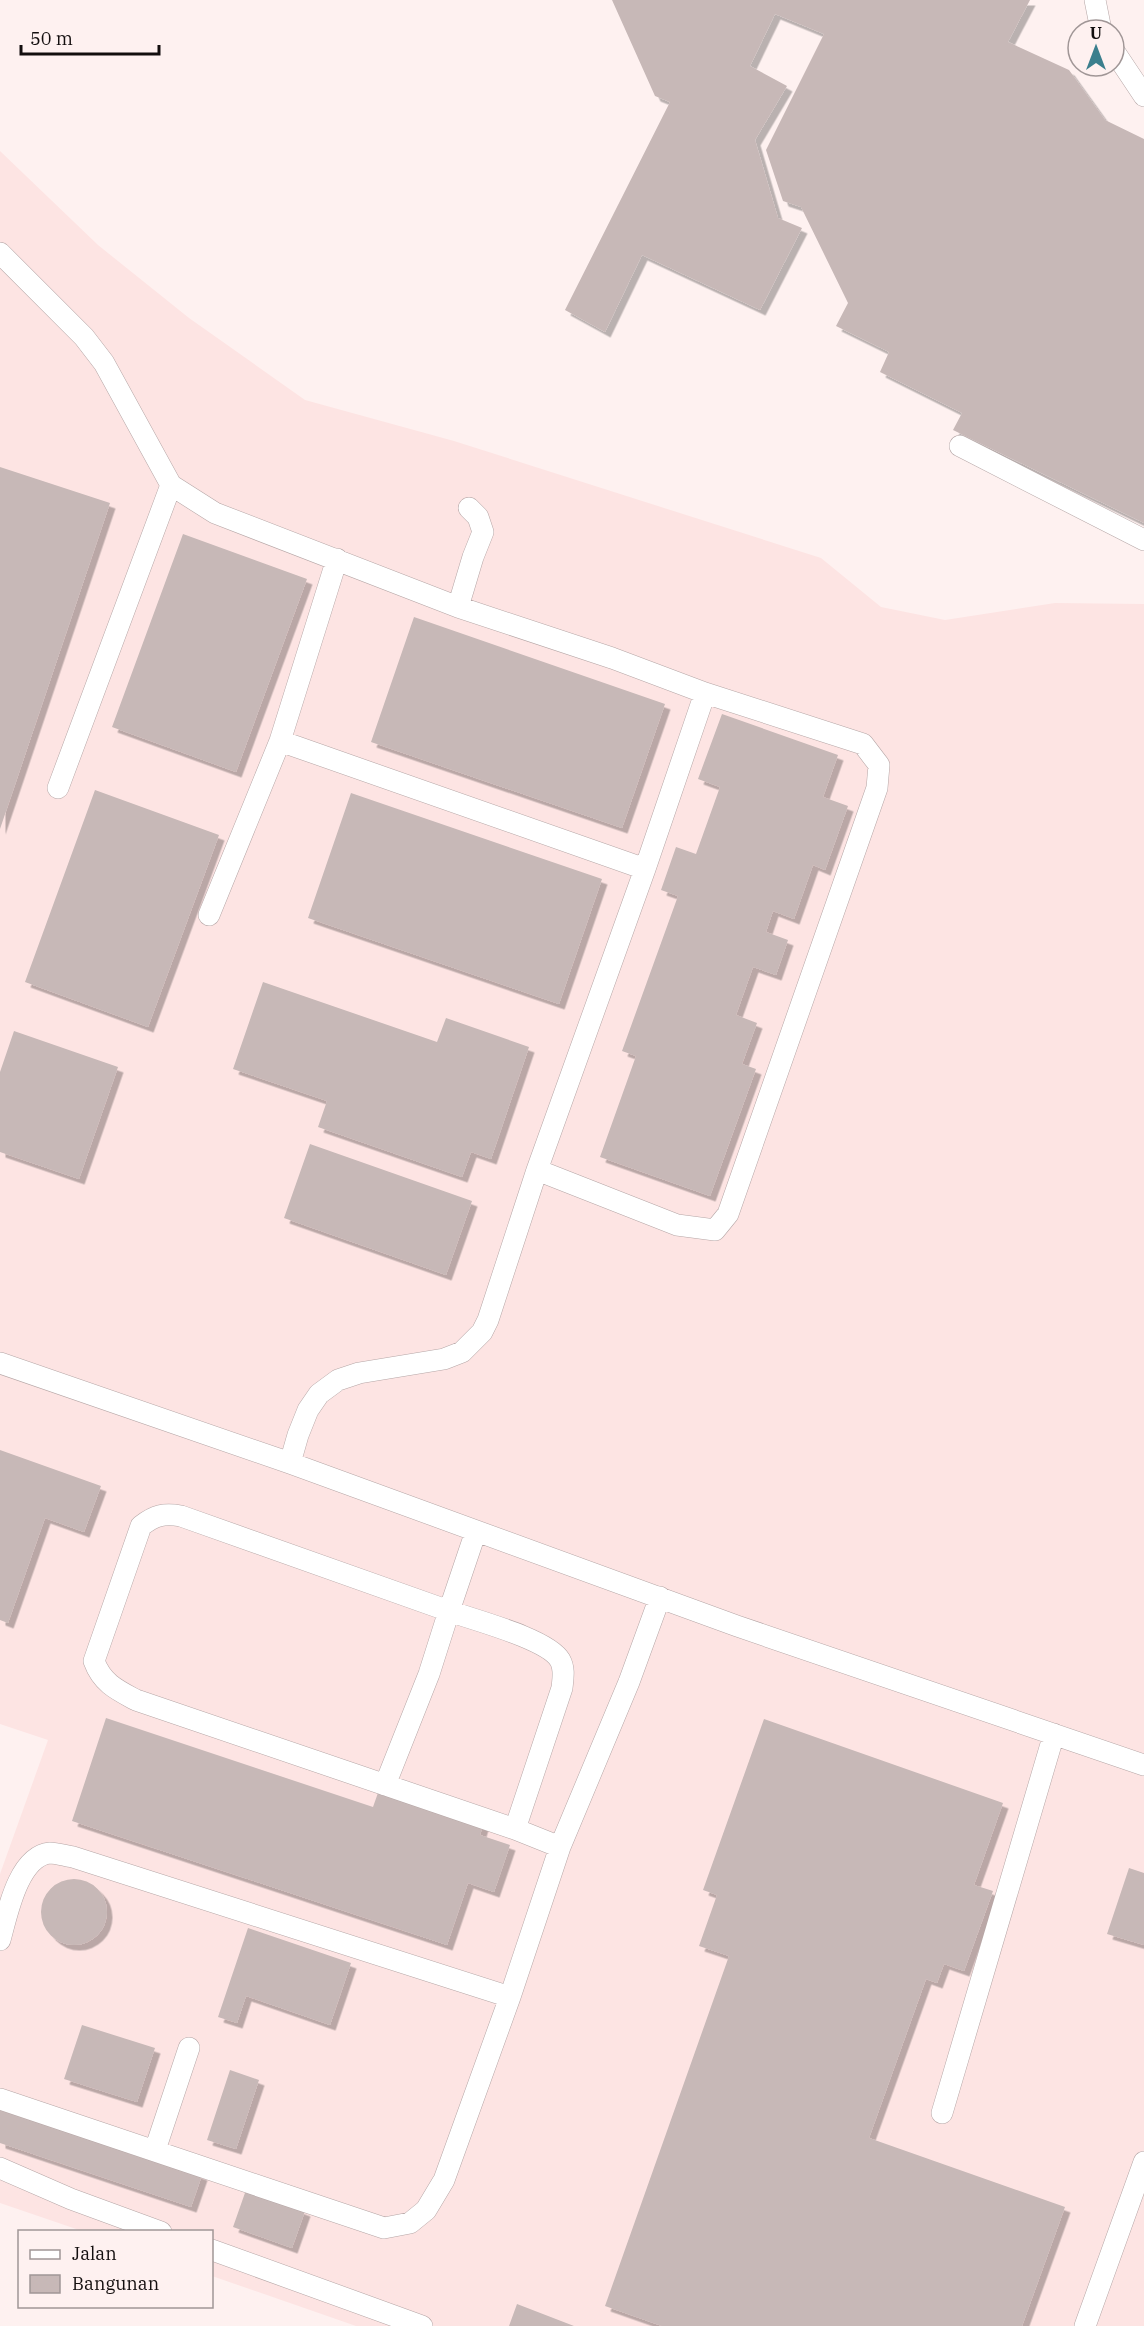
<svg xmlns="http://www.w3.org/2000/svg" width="1144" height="2326" viewBox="0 0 1144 2326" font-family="'IBM Plex Serif',serif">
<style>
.built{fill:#fde4e3}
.building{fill:#c7b8b7;filter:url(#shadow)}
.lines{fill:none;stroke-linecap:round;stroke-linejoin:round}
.minor-casing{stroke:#b5a6a6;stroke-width:22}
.minor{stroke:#fff;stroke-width:21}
</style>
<defs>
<filter id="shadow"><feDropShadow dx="5.5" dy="5.5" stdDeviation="0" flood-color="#0004"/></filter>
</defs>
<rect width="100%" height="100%" fill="#fef1f0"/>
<!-- built -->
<path class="built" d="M0,151L98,245L189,318L305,400L454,441L821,558L881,607L945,620L1055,603L1144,604V2326H356L212,2276V2232L82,2231L0,2203V1874L48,1740L0,1724Z"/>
<!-- building -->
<path class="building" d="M612,0H1030L1008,42L1069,70L1105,120L1144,139V523L953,430L962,413L880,372L889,352L836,326L848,303L801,207L783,201L766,150L824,34L775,14L750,66L787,86L755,140L778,218L802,228L760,310L642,255L605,332L565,310L670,102L655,96Z
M0,467L110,503L0,829Z
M183,534L307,579L236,772L112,727Z
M414,617L665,704L622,828L371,742Z
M722,714L838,755L823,797L848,806L825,870L813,865L794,919L773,911L766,932L788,940L776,975L753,967L736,1015L757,1023L742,1064L756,1069L710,1196L600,1157L636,1056L622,1051L678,896L661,890L676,847L696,854L720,787L698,779Z
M95,790L219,835L148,1027L25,982Z
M351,793L602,879L559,1004L308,918Z
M263,982L437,1042L446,1018L529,1047L491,1159L471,1152L462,1177L318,1127L327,1101L233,1069Z
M14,1031L118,1067L79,1179L0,1152V1072Z
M310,1144L472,1201L446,1275L284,1218Z
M0,1450L101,1486L84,1532L45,1518L8,1623L0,1620Z
M106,1718L373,1807L379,1790L483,1825L480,1835L510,1845L494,1892L468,1883L447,1945L72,1821Z
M764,1719L1003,1803L974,1885L993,1891L964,1971L944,1964L937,1983L926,1979L869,2138L1065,2207L1022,2326H662L605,2306L729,1956L699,1946L717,1895L703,1890Z
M1129,1868L1144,1873V1945L1107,1934Z
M41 1912a33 33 0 1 1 66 0a33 33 0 1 1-66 0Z
M248,1928L351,1963L330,2025L246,1996L237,2023L218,2017Z
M82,2025L155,2048L137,2102L64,2079Z
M230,2070L259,2080L236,2149L207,2140Z
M0,2106L202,2175L191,2207L0,2143Z
M246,2190L305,2211L292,2248L233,2227Z
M517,2304L574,2326H509Z"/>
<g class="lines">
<!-- minor casing -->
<g class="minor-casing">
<path id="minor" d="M1095,0L1101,30
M1114,51L1144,96
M0,253L84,337L104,363L171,485L215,513L458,607L612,658L705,693L863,744L879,765L877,788L728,1214L715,1230L677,1225L537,1170
M960,446L1144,540
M458,607L473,557L483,532L478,517L469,508
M280,741L645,869
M58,788L171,485
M209,915L280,741L337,559
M0,1363L290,1463L737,1626L1144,1765
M290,1463L298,1435L308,1410L319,1394L338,1380L359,1373L444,1359L462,1352L482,1332L488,1320L537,1170L645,869L705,693
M476,1531L449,1611L181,1516C164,1513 155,1515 141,1526L94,1661C102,1683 117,1690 136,1700L515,1829L560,1847
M385,1785L429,1674L449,1611C474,1620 548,1639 560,1660C565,1669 563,1678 562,1688L515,1829
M0,1940C7,1915 18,1856 50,1853C57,1853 66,1856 73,1857L510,1997
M0,2099L384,2228L410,2223L426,2210L444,2180L510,1997L560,1847L629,1682L660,1597
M942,2113L1054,1734
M155,2150L189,2048
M0,2168L71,2199L161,2232
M212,2250L422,2326
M1085,2326L1144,2162"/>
</g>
<!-- minor -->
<use href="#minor" class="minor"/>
</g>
<!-- legend -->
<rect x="18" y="2230" width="195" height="78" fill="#fef1f0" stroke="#a09696" stroke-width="1.5"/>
<rect x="30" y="2250" width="30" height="9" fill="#ffffff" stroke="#a09696" stroke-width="1.5"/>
<text x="72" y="2260" font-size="18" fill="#130e0e">Jalan</text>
<rect x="30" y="2275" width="30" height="18" fill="#c7b8b7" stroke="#a09696" stroke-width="1.5"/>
<text x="72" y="2290" font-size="18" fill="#130e0e">Bangunan</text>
<!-- north arrow -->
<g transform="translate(1096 48)"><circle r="28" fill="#fef1f0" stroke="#a09696" stroke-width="1.5"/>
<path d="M0-4.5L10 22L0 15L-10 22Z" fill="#3b7f8d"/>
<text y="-9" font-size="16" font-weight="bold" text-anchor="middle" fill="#130e0e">U</text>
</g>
<!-- scale -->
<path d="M21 45v9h138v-9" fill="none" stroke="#130e0e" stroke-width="3"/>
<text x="30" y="45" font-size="18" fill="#130e0e" stroke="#fef1f0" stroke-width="4.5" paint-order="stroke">50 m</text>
</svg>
